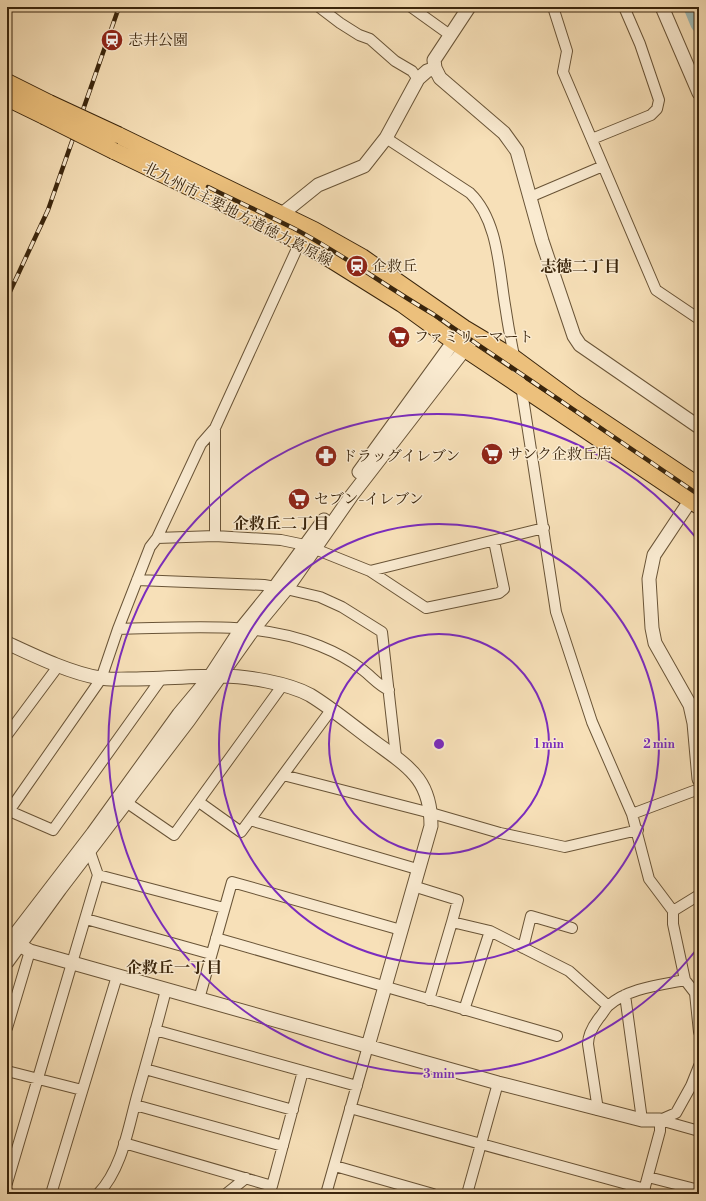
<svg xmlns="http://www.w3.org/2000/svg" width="706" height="1201" viewBox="0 0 706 1201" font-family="'Libre Bodoni','Noto Serif JP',serif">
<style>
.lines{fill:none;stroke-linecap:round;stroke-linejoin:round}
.river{stroke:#9fbbb7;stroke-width:17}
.minor-casing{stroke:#695437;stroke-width:12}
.tertiary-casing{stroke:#695437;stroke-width:15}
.primary-casing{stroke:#3a250c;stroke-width:18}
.minor{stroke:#faebd1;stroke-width:10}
.tertiary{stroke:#faebd1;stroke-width:13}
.primary{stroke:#ecc07c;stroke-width:16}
.rail-casing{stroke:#3a250c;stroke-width:4.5}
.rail{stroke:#faebd1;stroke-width:3;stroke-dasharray:9;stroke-linecap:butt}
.primary-bridge-casing{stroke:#3a250c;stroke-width:18;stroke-linecap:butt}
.primary-bridge{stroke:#ecc07c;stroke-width:16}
.ring{fill:none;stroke:#7b2cbf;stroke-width:2}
.labels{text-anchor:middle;stroke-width:3;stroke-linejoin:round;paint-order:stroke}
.poi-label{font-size:15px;fill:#3a250c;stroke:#faebd1;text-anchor:start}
.street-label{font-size:15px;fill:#3a250c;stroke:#faebd1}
.neighbourhood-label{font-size:16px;font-weight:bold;fill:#3a250c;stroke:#faebd1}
.centre{fill:#7b2cbf;stroke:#faebd1;stroke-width:2}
.ring-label{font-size:12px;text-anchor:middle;font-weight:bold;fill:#7b2cbf;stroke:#faebd1;stroke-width:3;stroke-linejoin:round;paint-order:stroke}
</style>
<rect width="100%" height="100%" fill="#f7e0b8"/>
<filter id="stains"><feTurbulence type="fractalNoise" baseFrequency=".005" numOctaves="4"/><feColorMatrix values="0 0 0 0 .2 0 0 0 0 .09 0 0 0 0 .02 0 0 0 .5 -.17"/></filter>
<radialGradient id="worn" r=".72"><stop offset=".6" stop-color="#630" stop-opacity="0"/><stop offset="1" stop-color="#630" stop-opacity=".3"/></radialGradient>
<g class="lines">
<!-- river -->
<path class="river" d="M692,7L699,24"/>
<!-- minor casing -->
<g class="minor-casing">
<path id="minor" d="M319,7L340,23L359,35L370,39L395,61L412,71L418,79
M411,7L450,35
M553,7L567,51L563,72L656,290L699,319
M386,138L470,193C498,220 499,269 505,305C509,332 514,359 521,385L556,612L592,722L632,814L649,879L673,911V924L685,980L695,993L699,1032
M592,139L651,115L657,109L659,100L640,44L624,7
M530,197L603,166
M215,536V428
M157,538L215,536L281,540L305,545L370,571L426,608L499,593L504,589L494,541
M370,571L544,528
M137,580L264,585L286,589L320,597L342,607L382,632L396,757
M118,629C185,628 257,620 320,646C335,652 350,660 363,670C372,677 379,686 389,690
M7,735L59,665
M283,775L431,813L500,833L565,847L638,830
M126,802L174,835L282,686
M199,802L241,832L331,710
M7,810L53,830L161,679
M9,811L101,679L118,629L150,547L157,538L201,444L215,428L300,242
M632,814L699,789
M250,820L417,869
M98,875L224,908
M413,886L458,900L452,922
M673,911L699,895
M86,919L211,954
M216,938L557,1036
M523,948L531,916L572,928
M625,995L642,1120
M199,999L232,882L401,930
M429,1000L452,922L490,931L569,971L608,1006
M464,1010L490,931
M7,1028L30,951
M155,1030L357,1086
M145,1069L293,1110
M7,1071L82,1090
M135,1105L283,1146
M350,1108L645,1189
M598,1110L588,1044C588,1034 593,1026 599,1018C602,1015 605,1009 608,1006C628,988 660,985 685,980
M660,1120L676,1113L691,1086L699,1066
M660,1120L699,1131
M124,1143L272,1186L303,1071
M335,1166L433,1194
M648,1177L699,1190
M7,1183L98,875L90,852
M7,1193L10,1194
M51,1194L117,976
M98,1194C122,1169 128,1129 137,1096C147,1061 157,1025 166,990
M226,1194L246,1178
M326,1194L368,1046
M467,1194L498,1083
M643,1194L660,1131V1120"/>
</g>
<!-- tertiary casing -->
<g class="tertiary-casing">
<path id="tertiary" d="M469,7L434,60L435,68L440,78L504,133L517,151L542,241L574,336L580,345L699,427
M662,7L699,93
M282,214L318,185L364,166L386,138L418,79L427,71L435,68
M359,472L459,334
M696,492L654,555L649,579L652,628L655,643L690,705L694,723L699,779
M7,643C35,656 70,673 100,678C109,680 119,679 128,679C159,679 190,676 221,676C246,676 288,683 310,695C333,709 354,727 376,743C410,768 431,780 431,826L368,1046
M12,941L30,951L498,1083L642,1120H660
M7,945L93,833L179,714L209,678L241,629L275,587L324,520
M7,962L60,889L189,720L255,627L288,587L352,495L471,341"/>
</g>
<!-- primary casing -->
<g class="primary-casing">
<path id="primary" d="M7,82L49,103
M7,98L44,116
M118,135L314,230L362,257L464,328L514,358L575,403L699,486
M114,151L245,214L322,254L402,304L453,341L699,506"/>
</g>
<!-- minor -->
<use href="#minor" class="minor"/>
<!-- tertiary -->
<use href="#tertiary" class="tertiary"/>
<!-- primary -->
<use href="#primary" class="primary"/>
<!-- rail casing -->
<g class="rail-casing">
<path id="rail" d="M208,187C236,201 265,214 293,228C341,253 385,286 433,314L699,495
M7,298L48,210L119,7"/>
</g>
<!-- rail -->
<use href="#rail" class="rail"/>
<!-- primary-bridge casing -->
<g class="primary-bridge-casing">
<path id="primary-bridge" d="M49,103L118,135
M44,116L114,151"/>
</g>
<!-- primary-bridge -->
<use href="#primary-bridge" class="primary-bridge"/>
</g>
<!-- distance rings -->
<g class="ring">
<circle cx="439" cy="744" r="110"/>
<circle cx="439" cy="744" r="220"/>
<path d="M697 949A330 330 0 1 1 697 539"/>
</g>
<!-- icons -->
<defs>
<g id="station-disc" transform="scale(1.15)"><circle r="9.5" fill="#8f2418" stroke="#faebd1"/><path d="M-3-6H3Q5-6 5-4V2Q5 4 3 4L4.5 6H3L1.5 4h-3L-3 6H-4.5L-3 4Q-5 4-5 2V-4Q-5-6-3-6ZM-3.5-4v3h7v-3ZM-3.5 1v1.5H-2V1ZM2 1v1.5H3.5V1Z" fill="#fff"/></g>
<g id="supermarket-disc" transform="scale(1.15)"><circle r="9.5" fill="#8f2418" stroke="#faebd1"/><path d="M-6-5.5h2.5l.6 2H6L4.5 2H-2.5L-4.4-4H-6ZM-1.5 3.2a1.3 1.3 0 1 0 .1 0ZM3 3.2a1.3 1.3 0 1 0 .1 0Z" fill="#fff"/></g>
<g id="pharmacy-disc" transform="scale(1.15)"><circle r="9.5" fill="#8f2418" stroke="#faebd1"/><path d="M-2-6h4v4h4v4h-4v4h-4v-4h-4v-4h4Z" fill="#fff"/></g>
</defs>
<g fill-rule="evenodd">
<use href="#station-disc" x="112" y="40"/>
<use href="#station-disc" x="357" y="266"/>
<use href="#supermarket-disc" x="399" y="337"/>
<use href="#supermarket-disc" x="492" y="454"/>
<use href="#pharmacy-disc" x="326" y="456"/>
<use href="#supermarket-disc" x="299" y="499"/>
</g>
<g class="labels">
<!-- poi labels -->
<g class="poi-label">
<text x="128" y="45">志井公園</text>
<text x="372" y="271">企救丘</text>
<text x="414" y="342">ファミリーマート</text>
<text x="508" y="459">サンク企救丘店</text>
<text x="342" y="461">ドラッグイレブン</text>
<text x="314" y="504">セブン-イレブン</text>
</g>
<!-- street labels -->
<g class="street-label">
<text transform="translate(238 214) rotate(27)" y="5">北九州市主要地方道徳力葛原線</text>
</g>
<!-- neighbourhood labels -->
<g class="neighbourhood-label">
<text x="580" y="272">志徳二丁目</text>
<text x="281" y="529">企救丘二丁目</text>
<text x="174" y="973">企救丘一丁目</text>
</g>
</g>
<circle cx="439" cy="744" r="6" class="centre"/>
<g class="ring-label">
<text x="549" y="748">1 min</text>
<text x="659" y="748">2 min</text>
<text x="439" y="1078">3 min</text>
</g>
<!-- margin -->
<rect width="706" height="1201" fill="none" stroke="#f7e0b8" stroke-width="24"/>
<rect x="8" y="8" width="690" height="1185" fill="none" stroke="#3a250c" stroke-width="2"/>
<rect x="12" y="12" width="682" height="1177" fill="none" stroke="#3a250c"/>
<rect width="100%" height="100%" filter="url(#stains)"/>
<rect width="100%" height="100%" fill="url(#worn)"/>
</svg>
